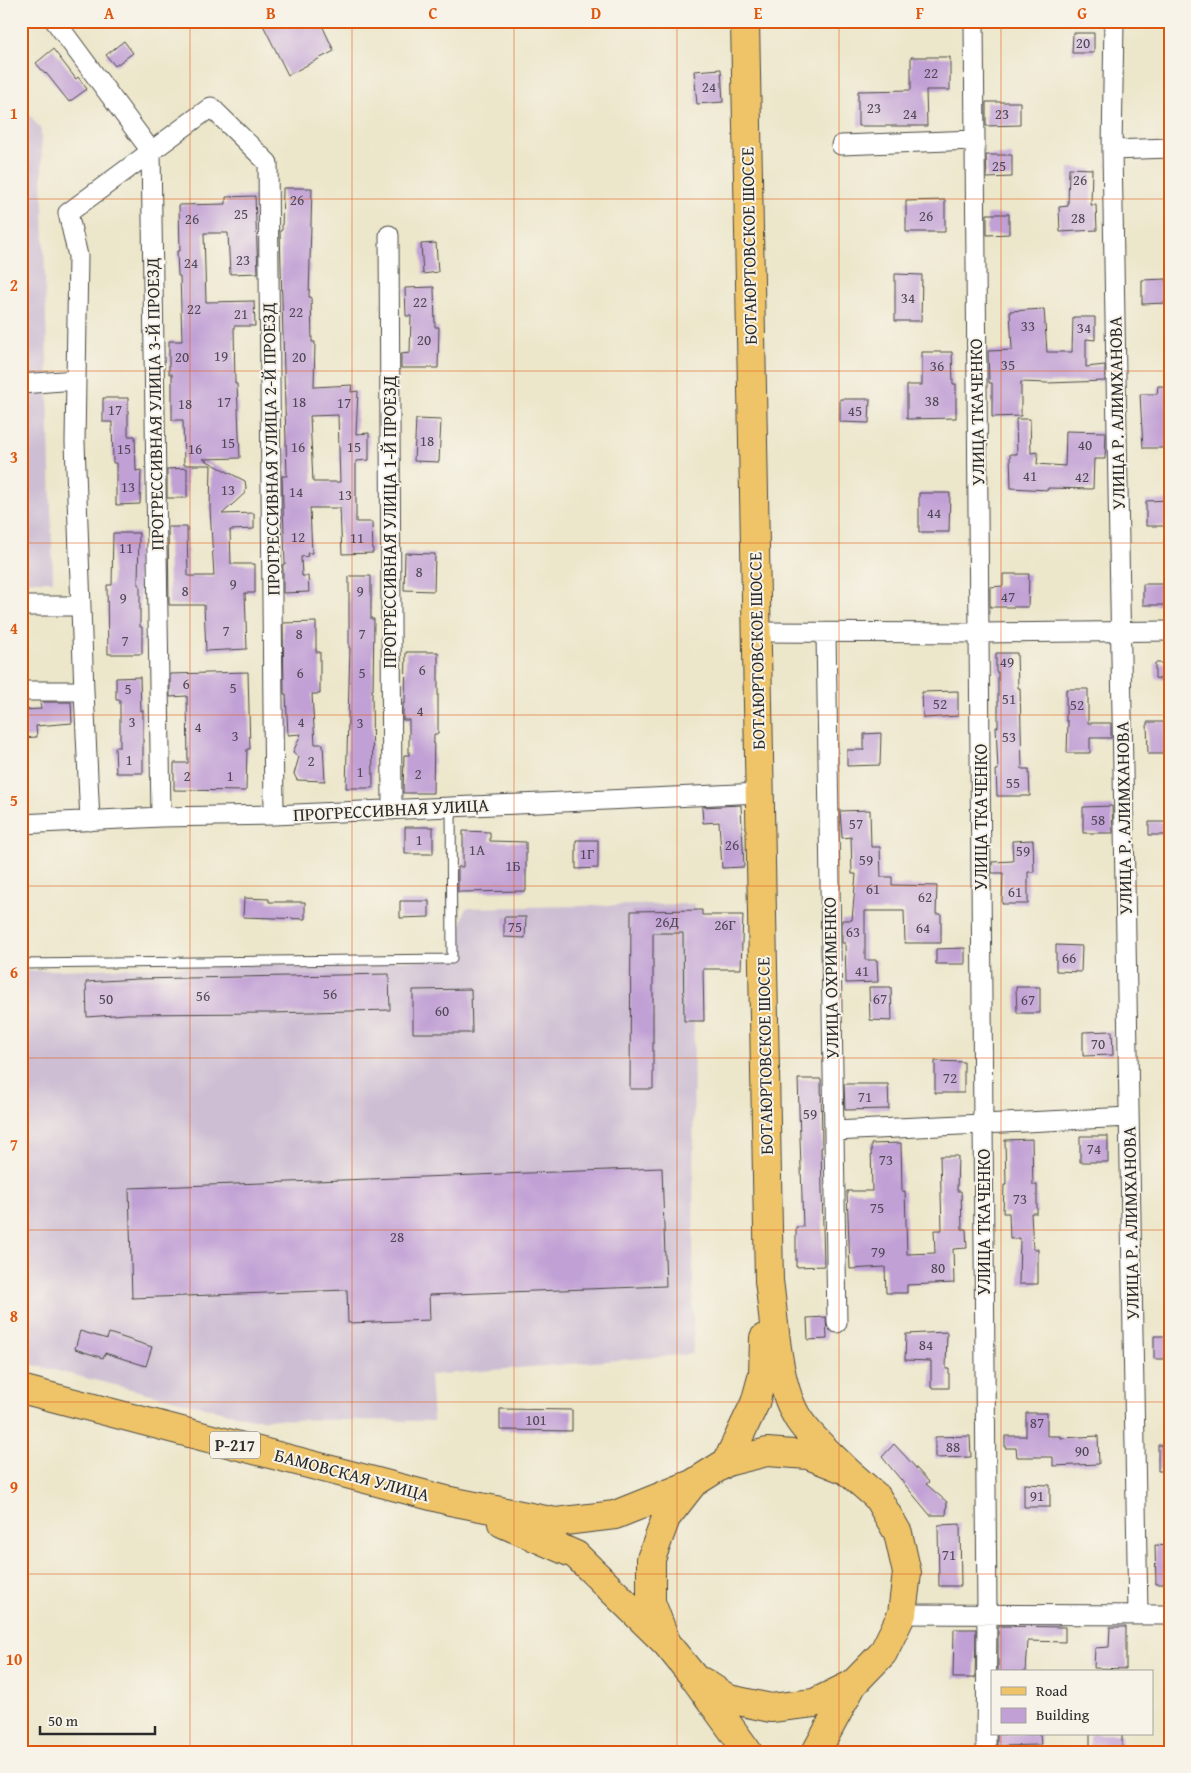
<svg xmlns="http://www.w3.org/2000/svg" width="1191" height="1773" viewBox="0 0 1191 1773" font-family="'Gentium Book Plus',serif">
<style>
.industrial{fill:#cdbed3}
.building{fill:#c1a0d5;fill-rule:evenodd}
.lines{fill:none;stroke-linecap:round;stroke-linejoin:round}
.lane-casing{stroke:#484743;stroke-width:11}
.street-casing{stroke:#484743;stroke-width:21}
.primary-casing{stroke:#484743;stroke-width:30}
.highway-casing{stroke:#484743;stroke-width:30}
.lane{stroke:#fff;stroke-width:9}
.street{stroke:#fff;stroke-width:19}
.primary{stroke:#efc469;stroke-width:28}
.highway{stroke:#efc469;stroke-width:28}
.grid{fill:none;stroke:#df570e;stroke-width:1;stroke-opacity:0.55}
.labels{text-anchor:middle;stroke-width:4;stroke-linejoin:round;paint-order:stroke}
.number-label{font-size:15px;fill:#504856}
.shield{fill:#f7f3e8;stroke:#686764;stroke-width:1}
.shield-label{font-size:16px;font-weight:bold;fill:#2b2b2b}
.street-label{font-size:18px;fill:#2b2b2b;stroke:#f7f3e8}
.neatline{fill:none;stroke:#df570e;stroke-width:2}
.grid-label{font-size:16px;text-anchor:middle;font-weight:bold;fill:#df570e}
</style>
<rect width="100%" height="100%" fill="#f7f3e8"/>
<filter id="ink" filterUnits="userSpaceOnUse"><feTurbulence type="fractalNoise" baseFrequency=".02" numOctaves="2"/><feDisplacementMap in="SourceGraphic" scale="10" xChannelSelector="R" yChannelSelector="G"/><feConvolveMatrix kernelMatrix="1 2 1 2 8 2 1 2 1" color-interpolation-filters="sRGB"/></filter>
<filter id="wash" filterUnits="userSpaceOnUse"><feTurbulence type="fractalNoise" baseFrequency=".0096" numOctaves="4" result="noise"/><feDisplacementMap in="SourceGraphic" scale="20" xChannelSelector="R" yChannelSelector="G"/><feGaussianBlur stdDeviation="1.12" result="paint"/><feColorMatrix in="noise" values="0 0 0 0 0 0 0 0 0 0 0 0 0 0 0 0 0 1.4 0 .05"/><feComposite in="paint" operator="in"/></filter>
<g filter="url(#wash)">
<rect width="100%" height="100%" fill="#ece6ca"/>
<!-- industrial -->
<path class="industrial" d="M21,103L41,130L53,581H21Z
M694,904L693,1354L430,1375L433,1421L253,1419L21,1362V971L451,959L466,908Z"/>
<g id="blocks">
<!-- building -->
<path class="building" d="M261,21H320L334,51L288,75Z
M1073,33H1094V53H1072Z
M124,41L133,53L115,66L106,55Z
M53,49L76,79L78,77L87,89L69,102L46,73L45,74L36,63Z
M911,57H950V90H926L927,126H858V91L911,90Z
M721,69L723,102L697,104L694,71Z
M986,102H1020V125L986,126Z
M986,155H1012V177L987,178Z
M1069,168L1092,169L1091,205H1096L1097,230L1060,232L1059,207L1068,206Z
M283,188H312L309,297H311L312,342H315L314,387L352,385L351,392L358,391L356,434L369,433V460L356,461V522H372L373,553L342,554L340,508H310L312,553H307L308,556L301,557L302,576H308L309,592L283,593V564H285L282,476H287L280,231L282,230ZM338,415L340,482H313L310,416Z
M255,196L258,273L230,274L228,233H204L206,302L254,301L255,326H234L235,384H237L240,458L203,459L245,481L246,487L245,493L222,514L254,513V529L230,530L231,564H255V593H245L247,649L206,651L204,605H169L168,527H187L188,576H214L210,509L211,465H184L183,420H172V374H169V341H182L180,276H178L177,251H180L179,205L226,204V197Z
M945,200V232H906V201Z
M987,214H1009V234L987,235Z
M436,243L438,272L423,274L421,244Z
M895,274L922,275L921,321H895Z
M1167,279V303L1142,304V280Z
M434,287L435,327H439L438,368H401V354L410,353L411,316H406L405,288Z
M1044,309L1047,352H1072L1073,317H1095V340L1086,339V367L1105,365V381L1048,383L1021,382V416L992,417V383H989L988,351L1012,350L1010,311Z
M922,352H952L953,384H956V418L907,419V385H922Z
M1158,386H1170V448H1143L1140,394H1157Z
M103,398H128V436H135L136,471L141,470L140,504L116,505V463H113L112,422H103Z
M840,399H870L869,423L840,422Z
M416,419L441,420L439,462L414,461Z
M1016,419H1030L1031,453L1038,452L1037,464L1065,466L1066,431L1106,432L1105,459H1094L1093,489L1048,488V490L1011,488L1010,454H1017Z
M187,468V498H167V469Z
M919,493H950L949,532H919Z
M1170,500V526H1146V501Z
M113,533H139L138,585H140V627H142V654H108L107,585H112Z
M405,553L435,554L434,591L404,590Z
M1003,574H1029L1028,607H990V587L1003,586Z
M349,576H371V619H374L373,690H372L373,788H346L350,648H349Z
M1143,584H1170V605H1143Z
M316,622V652H320V694H312L315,744H323L325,781L297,780L294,774L299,757L293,752L301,734L288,735L286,694H284L283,623Z
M406,652H438V734H434L433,793H403L404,755H409V720H403V703H405Z
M996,653H1017L1018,688H1020L1022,769H1029L1030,796H997L996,770H998L996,727H998V672H996Z
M1155,663H1170V681L1155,678Z
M248,672L250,749H247L246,791L174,790V763H188L187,696L170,697V674Z
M140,677L141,711L143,710V773H116L115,747H120V700H116V678Z
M1066,689H1088V723H1111V738H1090V753H1067L1068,721H1066Z
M958,691V716L923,718L922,692Z
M40,702H71L72,723L36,726L37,737L21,738V710L41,709Z
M1147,722H1170V754H1148Z
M881,733L880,765L847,766V750H864V734Z
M741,805L744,867L722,868L719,822L703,823L702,807Z
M1112,806L1113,833H1083V807Z
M870,810L871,847H880L881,877H892V885L937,886L936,914H941V943H905L904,911H865V960H877L878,982L846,983L845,943H842V920H852L856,874H852L851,837L842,838L840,811Z
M1149,822H1170V835H1149Z
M405,827H433V854H405Z
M463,831L490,832V841L526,842V891L458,892V867H463Z
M576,840H598V868L576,869Z
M1033,840L1034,872H1028V904H1002L1003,873H992V862L1013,861L1012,841Z
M244,898L269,899V902H305V919L243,917Z
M400,901H429V917L400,918Z
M702,910V915H743L741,969H703L704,1021H684L683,933H653V1089H630L631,911Z
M504,917H526L525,938L504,937Z
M1056,945L1082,946L1081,972L1056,971Z
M965,948V964H936V949Z
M389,974L390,1010L271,1013L127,1014L87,1017L86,982L137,979Z
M869,987H891L892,1021L870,1020Z
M1016,987H1040V1013H1017Z
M471,989L472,1033H413V990Z
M1112,1031L1113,1055L1083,1056V1032Z
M935,1061L964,1062V1093H935Z
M798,1079H821L822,1148H821L824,1266L796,1267V1227H803Z
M844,1084H888L889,1109L845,1110Z
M1080,1136H1108V1162H1080Z
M1032,1139L1033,1185H1037V1213H1031L1033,1249H1038V1284H1019L1020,1238L1010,1239L1009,1213H1003L1004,1185H1006L1005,1140Z
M901,1143L902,1191H905L907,1254L935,1253L934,1230H942L940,1156H958L957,1191H961L962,1229H966L967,1248L953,1249L954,1283L907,1285V1293H886L885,1267L850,1269L847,1191H872L871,1144Z
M662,1168L666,1286L429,1295L430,1320L348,1323L347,1290L132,1298L129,1188Z
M826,1317L827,1339L808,1340L807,1318Z
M80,1331L107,1339L109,1333L152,1347L146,1366L105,1353L103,1358L75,1349Z
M947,1332L946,1369H949V1388H931V1361L905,1360L906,1334Z
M1154,1336H1170V1359H1154Z
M500,1409L572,1410V1431L500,1430Z
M1026,1413H1047V1436H1061V1438L1098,1436L1099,1464L1053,1466V1457H1017L1016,1448H1005V1436H1026Z
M970,1436L971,1457L935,1458V1437Z
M894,1444L929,1482L926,1484L947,1502L946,1515H930L882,1457Z
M1158,1445H1170V1471H1158Z
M1024,1484L1050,1485V1507H1024Z
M960,1524L961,1586H939L938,1525Z
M1155,1545L1170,1546V1584H1156Z
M998,1626L1065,1627V1642L1028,1641L1026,1672H998Z
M1110,1627H1126V1669L1094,1668L1095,1648L1109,1647Z
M954,1629H976L975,1678H953Z
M997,1734H1040L1041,1745L997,1746Z
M1090,1734H1122V1752H1090Z"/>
</g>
</g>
<g filter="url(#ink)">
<use href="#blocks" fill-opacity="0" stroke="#484743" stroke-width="1"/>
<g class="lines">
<!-- lane casing -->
<g class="lane-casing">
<path id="lane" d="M21,964L452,959L451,807"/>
</g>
<!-- street casing -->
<g class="street-casing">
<path id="street" d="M55,21L151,151L161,817
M974,21L987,1613L986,1752
M1114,21L1112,150L1138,1615
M841,145L975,140
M1112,150L1170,148
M389,235L392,810
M21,384L76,380
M21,606H80
M757,632L979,633L1170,631
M826,633L837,1323
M21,691H84
M90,821L84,691L75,442L78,256L68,213L211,107L268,163L274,815
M21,824L161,817L274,815L760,793
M834,1131L1129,1117
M902,1614L1170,1615"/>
</g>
<!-- primary casing -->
<g class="primary-casing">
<path id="primary" d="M745,21L769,1281C775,1322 776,1385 799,1420C812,1439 830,1454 846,1470
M727,1462L755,1403L763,1374L764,1338"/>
</g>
<!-- highway casing -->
<g class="highway-casing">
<path id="highway" d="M21,1389L450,1501L556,1522L615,1515L692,1484L727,1462L767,1452L808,1455L846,1470L877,1497L898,1533L907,1573L902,1614L883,1653L853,1684L816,1752
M502,1523L576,1555L666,1643L693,1676L748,1752
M664,1636L651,1602V1559L666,1518L691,1486
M703,1682L729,1699L771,1708L814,1703L853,1684"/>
</g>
<!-- lane -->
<use href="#lane" class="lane"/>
<!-- street -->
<use href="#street" class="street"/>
<!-- primary -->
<use href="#primary" class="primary"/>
<!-- highway -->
<use href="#highway" class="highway"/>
</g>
</g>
<!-- grid -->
<path class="grid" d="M190,21V1752M352,21V1752M514,21V1752M677,21V1752M839,21V1752M1001,21V1672M21,199H1170M21,371H1170M21,543H1170M21,715H1170M21,886H1170M21,1058H1170M21,1230H1170M21,1402H1170M21,1574H1170M1001,1734V1752"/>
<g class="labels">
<!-- number labels -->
<g class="number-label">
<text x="1083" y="48">20</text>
<text x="931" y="78">22</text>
<text x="709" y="92">24</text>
<text x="874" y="113">23</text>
<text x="910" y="119">24</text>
<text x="1002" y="119">23</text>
<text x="999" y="171">25</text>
<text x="1080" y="185">26</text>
<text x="297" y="205">26</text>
<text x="241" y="219">25</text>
<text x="926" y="221">26</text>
<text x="1078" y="223">28</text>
<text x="192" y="224">26</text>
<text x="243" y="265">23</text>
<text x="191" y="268">24</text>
<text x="908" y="303">34</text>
<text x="420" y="307">22</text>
<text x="194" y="314">22</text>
<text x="296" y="317">22</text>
<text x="241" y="319">21</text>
<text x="1028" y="331">33</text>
<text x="1084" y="333">34</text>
<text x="424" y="345">20</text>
<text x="221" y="361">19</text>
<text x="182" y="362">20</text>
<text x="299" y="362">20</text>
<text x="1008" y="370">35</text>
<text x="937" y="371">36</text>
<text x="932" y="406">38</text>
<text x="224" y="407">17</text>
<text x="299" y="407">18</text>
<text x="344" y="408">17</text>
<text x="185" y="409">18</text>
<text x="115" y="415">17</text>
<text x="855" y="416">45</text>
<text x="427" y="446">18</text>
<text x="228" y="448">15</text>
<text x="1085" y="450">40</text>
<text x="298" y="452">16</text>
<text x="354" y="452">15</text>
<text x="124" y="454">15</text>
<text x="195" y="454">16</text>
<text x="1030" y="481">41</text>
<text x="1082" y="482">42</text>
<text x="128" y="492">13</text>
<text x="228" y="495">13</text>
<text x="296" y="497">14</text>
<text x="345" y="500">13</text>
<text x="934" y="518">44</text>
<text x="298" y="542">12</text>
<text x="357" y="543">11</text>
<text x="126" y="553">11</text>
<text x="419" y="577">8</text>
<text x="233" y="589">9</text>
<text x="185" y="596">8</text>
<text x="360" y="596">9</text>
<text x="1008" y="602">47</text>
<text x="123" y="603">9</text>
<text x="226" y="636">7</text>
<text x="299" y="639">8</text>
<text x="362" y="639">7</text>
<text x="125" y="646">7</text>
<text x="1007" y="667">49</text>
<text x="422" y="675">6</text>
<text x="300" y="678">6</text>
<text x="362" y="678">5</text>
<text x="186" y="689">6</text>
<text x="233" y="693">5</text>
<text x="128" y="694">5</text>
<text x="1009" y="704">51</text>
<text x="940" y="709">52</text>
<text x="1077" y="710">52</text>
<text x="420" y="716">4</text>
<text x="132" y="727">3</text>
<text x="301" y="727">4</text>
<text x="360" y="728">3</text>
<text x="198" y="732">4</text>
<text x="235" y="741">3</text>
<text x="1009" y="742">53</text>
<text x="129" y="765">1</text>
<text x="311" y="766">2</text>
<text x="360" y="777">1</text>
<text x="418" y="779">2</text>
<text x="187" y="781">2</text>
<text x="230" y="781">1</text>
<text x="1013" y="788">55</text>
<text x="1098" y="825">58</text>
<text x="856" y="829">57</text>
<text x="419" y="845">1</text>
<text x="732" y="850">26</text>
<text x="477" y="855">1А</text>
<text x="1023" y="856">59</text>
<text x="587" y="859">1Г</text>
<text x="866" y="865">59</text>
<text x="513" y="871">1Б</text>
<text x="873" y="894">61</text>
<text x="1015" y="897">61</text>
<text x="925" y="902">62</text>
<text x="667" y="927">26Д</text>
<text x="725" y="930">26Г</text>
<text x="515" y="932">75</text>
<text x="923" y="933">64</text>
<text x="853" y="937">63</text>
<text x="1069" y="963">66</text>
<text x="862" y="976">41</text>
<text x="330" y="999">56</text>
<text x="203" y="1001">56</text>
<text x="106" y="1004">50</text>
<text x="880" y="1004">67</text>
<text x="1028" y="1005">67</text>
<text x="442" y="1016">60</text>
<text x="1098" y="1049">70</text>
<text x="950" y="1083">72</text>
<text x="865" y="1102">71</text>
<text x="810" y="1119">59</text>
<text x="1094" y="1154">74</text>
<text x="886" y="1165">73</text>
<text x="1020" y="1204">73</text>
<text x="877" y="1213">75</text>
<text x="397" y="1242">28</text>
<text x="878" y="1257">79</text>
<text x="938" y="1273">80</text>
<text x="926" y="1350">84</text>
<text x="536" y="1425">101</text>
<text x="1037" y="1428">87</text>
<text x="953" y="1452">88</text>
<text x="1082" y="1456">90</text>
<text x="1037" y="1501">91</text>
<text x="949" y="1560">71</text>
</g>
<!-- shield labels -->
<rect class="shield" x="210" y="1431.5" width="50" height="27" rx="4"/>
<g class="shield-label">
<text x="235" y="1451">Р-217</text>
</g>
<!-- street labels -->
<g class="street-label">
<text transform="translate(749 246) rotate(-91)" y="6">БОТАЮРТОВСКОЕ ШОССЕ</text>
<text transform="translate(155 404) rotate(-91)" y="6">ПРОГРЕССИВНАЯ УЛИЦА 3-Й ПРОЕЗД</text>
<text transform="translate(977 412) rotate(-91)" y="6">УЛИЦА ТКАЧЕНКО</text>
<text transform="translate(1117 413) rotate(-91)" y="6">УЛИЦА Р. АЛИМХАНОВА</text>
<text transform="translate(271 449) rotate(-91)" y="6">ПРОГРЕССИВНАЯ УЛИЦА 2-Й ПРОЕЗД</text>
<text transform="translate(390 522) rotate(-90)" y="6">ПРОГРЕССИВНАЯ УЛИЦА 1-Й ПРОЕЗД</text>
<text transform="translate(757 651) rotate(-91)" y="6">БОТАЮРТОВСКОЕ ШОССЕ</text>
<text transform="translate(391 810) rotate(-3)" y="6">ПРОГРЕССИВНАЯ УЛИЦА</text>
<text transform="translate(981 817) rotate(-90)" y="6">УЛИЦА ТКАЧЕНКО</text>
<text transform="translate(1124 818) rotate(-91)" y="6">УЛИЦА Р. АЛИМХАНОВА</text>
<text transform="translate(831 978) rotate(-91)" y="6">УЛИЦА ОХРИМЕНКО</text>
<text transform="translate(765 1056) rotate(-91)" y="6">БОТАЮРТОВСКОЕ ШОССЕ</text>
<text transform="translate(984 1222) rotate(-90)" y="6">УЛИЦА ТКАЧЕНКО</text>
<text transform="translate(1131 1223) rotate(-91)" y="6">УЛИЦА Р. АЛИМХАНОВА</text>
<text transform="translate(352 1475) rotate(15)" y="6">БАМОВСКАЯ УЛИЦА</text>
</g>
</g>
<!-- margin -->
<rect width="1191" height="1773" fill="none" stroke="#f7f3e8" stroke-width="55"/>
<!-- legend -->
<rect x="991" y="1670" width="162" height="65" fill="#f7f3e8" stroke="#a5a39c"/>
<rect x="1001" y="1687" width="25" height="8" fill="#efc469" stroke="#a5a39c"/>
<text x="1036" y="1696" font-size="15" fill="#2b2b2b">Road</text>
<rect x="1001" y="1708" width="25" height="15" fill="#c1a0d5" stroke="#a5a39c"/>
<text x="1036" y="1720" font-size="15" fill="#2b2b2b">Building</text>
<!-- scale -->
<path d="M40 1726v8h115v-8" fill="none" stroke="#2b2b2b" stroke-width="2.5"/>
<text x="48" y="1726" font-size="15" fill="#2b2b2b" stroke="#f7f3e8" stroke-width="4" paint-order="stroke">50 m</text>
<rect x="28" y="28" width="1136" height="1718" class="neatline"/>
<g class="grid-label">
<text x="109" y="19">A</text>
<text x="271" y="19">B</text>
<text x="433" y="19">C</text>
<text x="596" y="19">D</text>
<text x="758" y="19">E</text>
<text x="920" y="19">F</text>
<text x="1082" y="19">G</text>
<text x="14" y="119">1</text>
<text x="14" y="291">2</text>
<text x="14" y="463">3</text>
<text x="14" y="634">4</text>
<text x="14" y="806">5</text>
<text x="14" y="978">6</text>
<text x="14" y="1150">7</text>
<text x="14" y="1322">8</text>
<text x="14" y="1493">9</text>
<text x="14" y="1665">10</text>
</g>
</svg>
